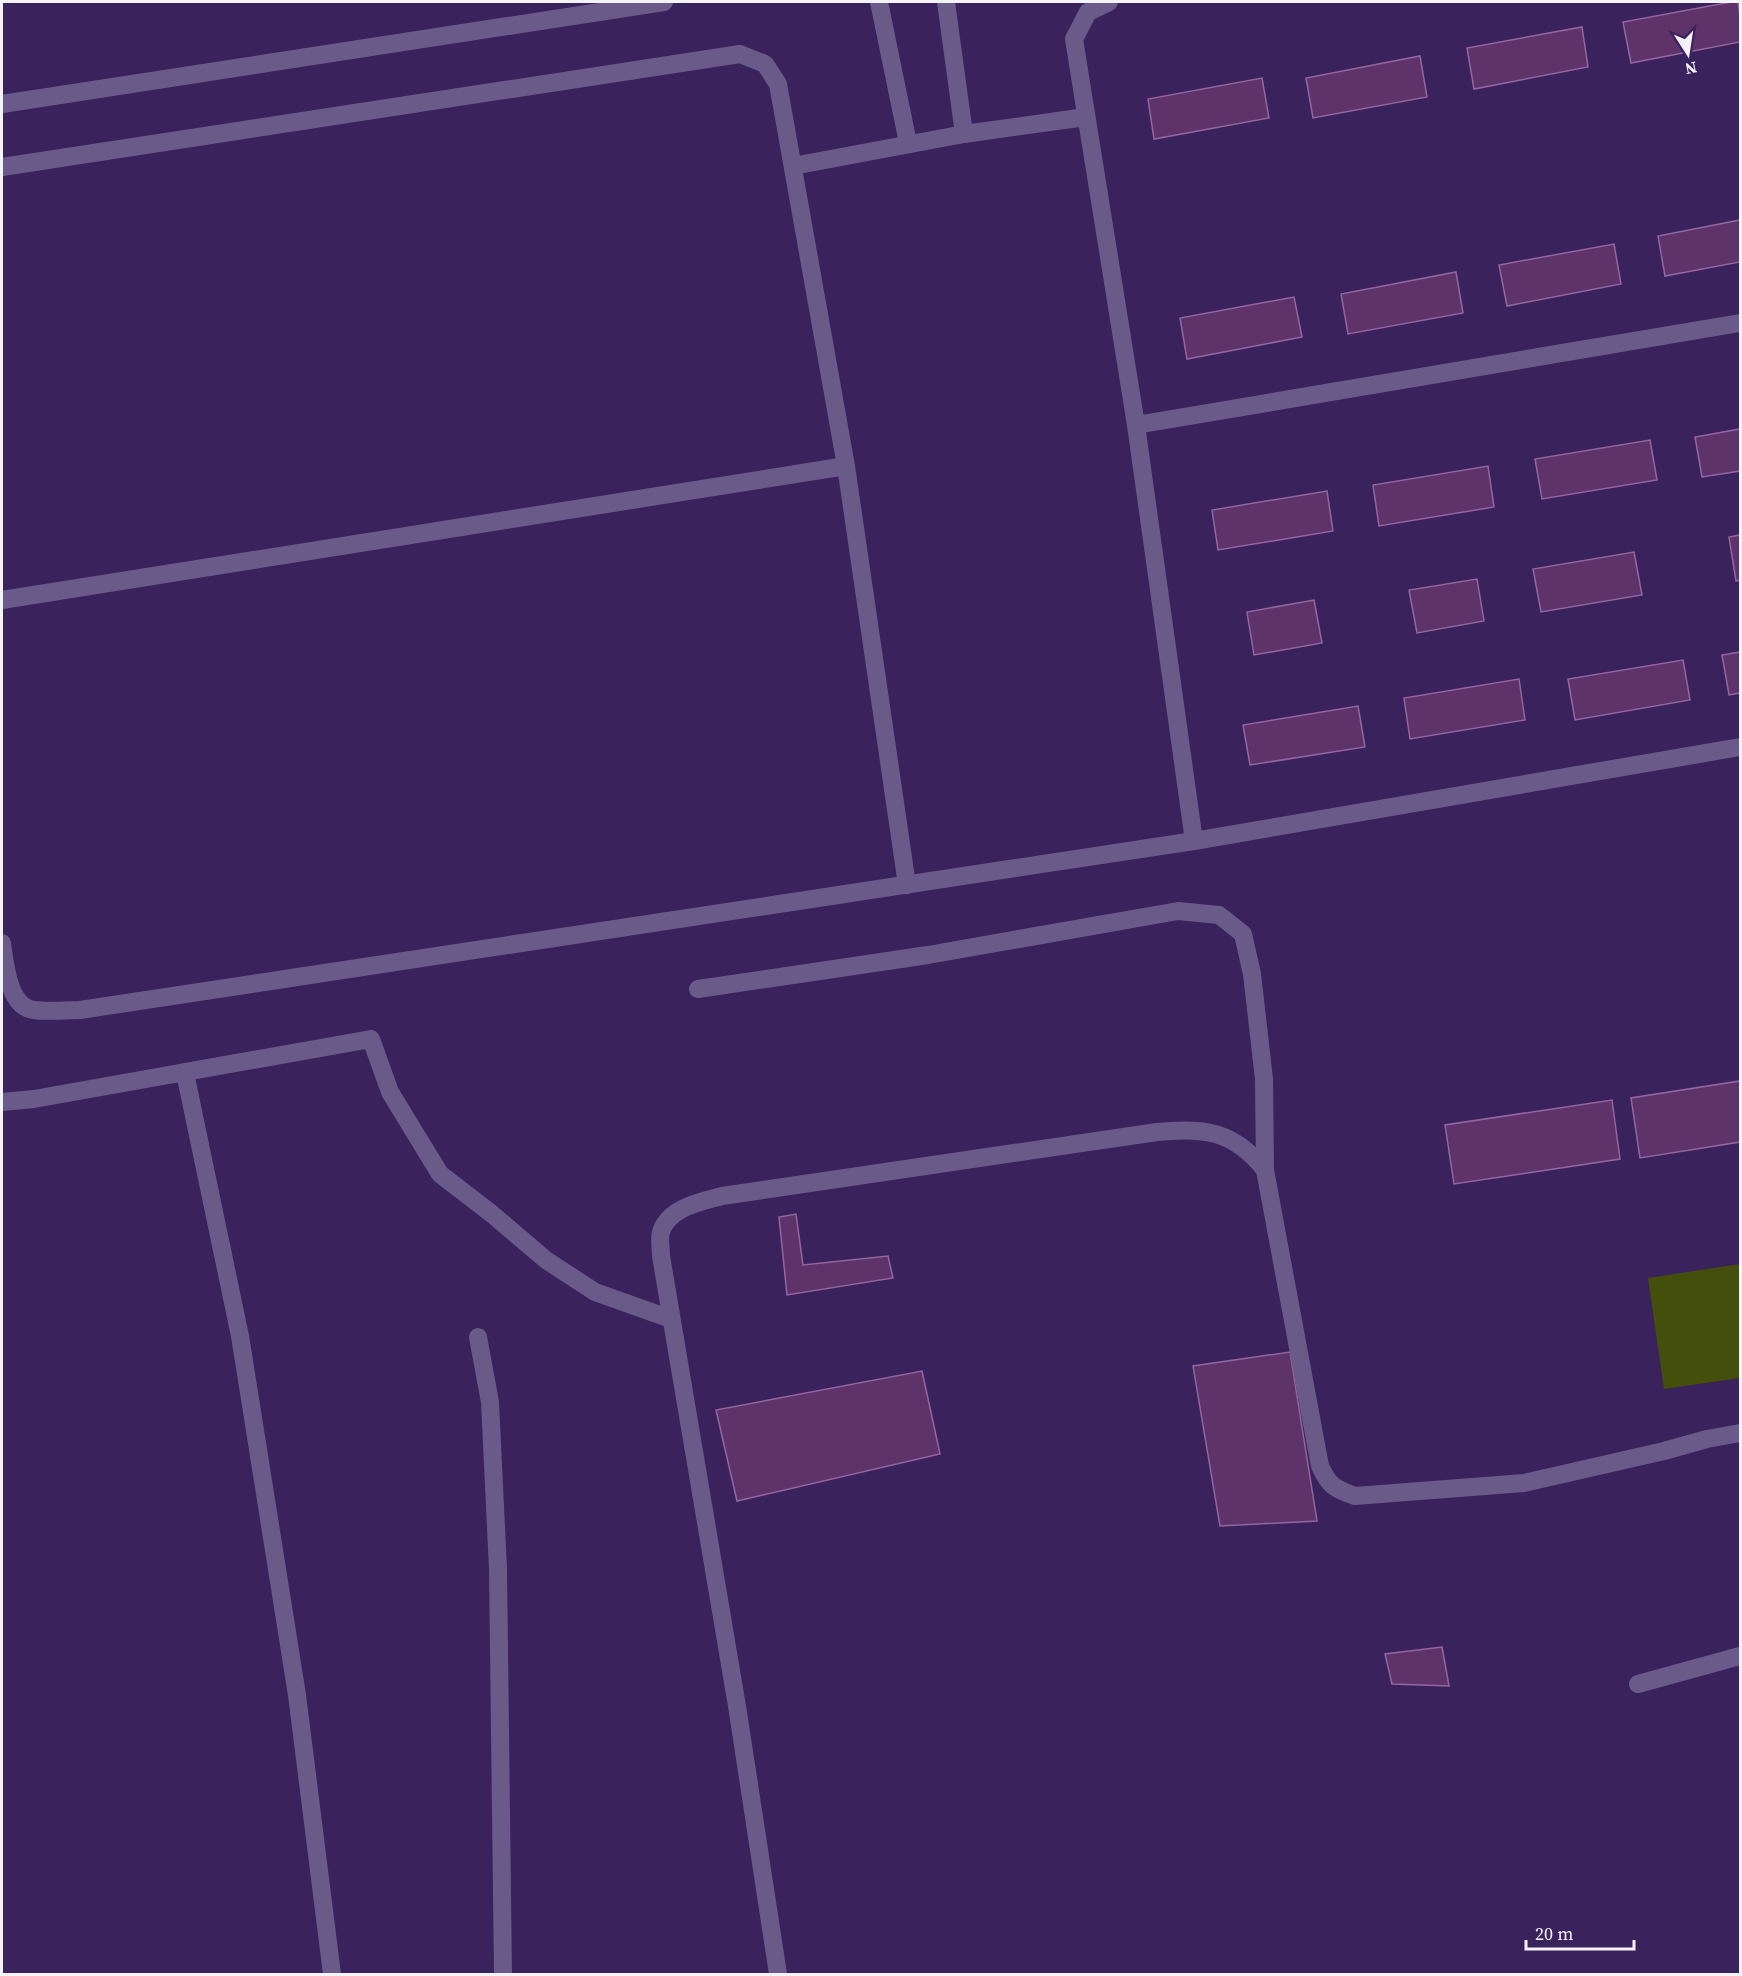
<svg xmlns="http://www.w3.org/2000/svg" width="1742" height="1976" viewBox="0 0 1742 1976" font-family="'Source Serif 4',serif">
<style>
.green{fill:#444f0c}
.building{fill:#5e336a;stroke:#9466a1;stroke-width:1.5}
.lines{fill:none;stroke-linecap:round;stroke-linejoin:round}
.service{stroke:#6a5a8a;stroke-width:18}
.minor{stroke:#6a5a8a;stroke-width:18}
.tertiary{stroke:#6a5a8a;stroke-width:18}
</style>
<rect width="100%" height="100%" fill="#3a225d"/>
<!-- green -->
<path class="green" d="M1740,1264V1378L1664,1389L1648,1278Z"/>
<!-- building -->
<path class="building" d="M1731,2H1738L1740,17V42L1631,63L1623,22Z
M1582,27L1588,67L1474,89L1467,48Z
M1420,56L1427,97L1313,118L1306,78Z
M1262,78L1269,118L1154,139L1148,99Z
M1740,220V262L1665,276L1658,236Z
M1614,244L1621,284L1507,306L1499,265Z
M1456,272L1463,313L1348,334L1341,294Z
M1294,297L1302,337L1187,359L1180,318Z
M1740,429V471L1702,477L1695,437Z
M1650,440L1657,480L1542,499L1535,459Z
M1488,466L1494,507L1379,526L1373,485Z
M1327,491L1333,531L1218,550L1212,510Z
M1740,535V580L1736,581L1729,537Z
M1634,552L1642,595L1541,612L1533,569Z
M1477,579L1484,621L1417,633L1409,590Z
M1314,600L1322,643L1254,655L1247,612Z
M1740,652V693L1729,695L1722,655Z
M1683,660L1690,700L1575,720L1568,679Z
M1519,679L1525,720L1410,739L1404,698Z
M1358,706L1365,747L1250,765L1243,725Z
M1740,1081V1142L1640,1158L1631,1098Z
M1612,1100L1620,1159L1454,1184L1445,1125Z
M796,1214L803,1265L888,1256L893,1278L787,1295L779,1217Z
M1290,1352L1317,1521L1220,1526L1193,1366Z
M922,1371L940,1454L737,1501L716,1410Z
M1442,1647L1449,1686L1392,1684L1385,1654Z"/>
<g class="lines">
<!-- service -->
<path class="service" d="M1638,1684L1740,1656
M778,1974L737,1706L661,1256C661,1249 659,1238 661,1232C669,1207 701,1202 722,1196L1157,1132C1204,1127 1234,1131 1265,1170L1320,1466C1329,1486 1335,1489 1355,1496L1524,1483L1664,1451L1707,1439L1740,1433"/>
<!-- minor -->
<path class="minor" d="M879,2L908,143
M946,2L964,134
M1109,2L1088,12L1074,39L1136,425L1194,841
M793,166L964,134L1086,117
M2,167L740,54L765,64L778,84L846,466L907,885
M1136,425L1740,323
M2,600L846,466
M2,943C5,963 8,1007 34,1010C49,1012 65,1010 80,1010L1194,841L1740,747
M698,989L928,955L1178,911L1219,915L1243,934L1252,974L1264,1079L1265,1170
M185,1073L240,1336L297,1695L332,1974
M2,1102L34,1099L371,1039L390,1092L440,1174L492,1214L546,1260L595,1292L671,1319
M478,1337L490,1402L498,1569L503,1974"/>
<!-- tertiary -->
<path class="tertiary" d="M2,104L664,2"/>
</g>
<!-- border -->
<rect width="1742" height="1976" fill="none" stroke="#f5f3fa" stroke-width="6"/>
<!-- north arrow -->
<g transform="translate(1688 54) rotate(168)" stroke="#3a225d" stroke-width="4.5" paint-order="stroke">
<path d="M0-4.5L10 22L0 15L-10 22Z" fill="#f5f3fa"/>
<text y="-9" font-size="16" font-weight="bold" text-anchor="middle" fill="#f5f3fa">N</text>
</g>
<!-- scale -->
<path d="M1526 1940v9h108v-9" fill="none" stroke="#f5f3fa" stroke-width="3"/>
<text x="1535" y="1940" font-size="18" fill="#f5f3fa" stroke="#3a225d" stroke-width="4.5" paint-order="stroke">20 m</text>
</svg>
